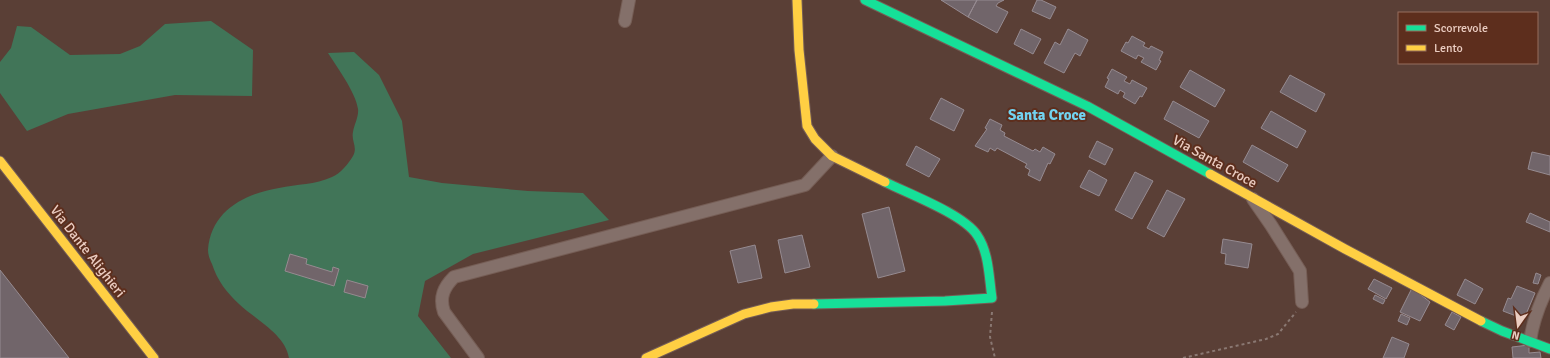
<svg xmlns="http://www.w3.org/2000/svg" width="1550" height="358" viewBox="0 0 1550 358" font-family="Signika,sans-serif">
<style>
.green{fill:#417558}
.building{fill:#71656a;stroke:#968b91}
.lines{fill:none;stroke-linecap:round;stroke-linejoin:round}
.street-casing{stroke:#755d55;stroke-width:14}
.fast-casing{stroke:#755d55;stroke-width:11}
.slow-casing{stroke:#755d55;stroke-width:11}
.path{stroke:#8a7872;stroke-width:2;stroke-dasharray:3 3;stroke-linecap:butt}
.street{stroke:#84706a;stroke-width:12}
.fast{stroke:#16e098;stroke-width:9}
.slow{stroke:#ffcf43;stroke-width:9}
.labels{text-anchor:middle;stroke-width:4;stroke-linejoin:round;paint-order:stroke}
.street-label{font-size:14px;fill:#ebcdc2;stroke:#5d2e1d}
.neighbourhood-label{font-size:15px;font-weight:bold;fill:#72d3f0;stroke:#5d2e1d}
</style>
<rect width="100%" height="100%" fill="#5a3f36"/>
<!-- green -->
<path class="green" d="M211,21L253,50L252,96L175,95L68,114L27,131L0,93V62L11,48L17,26L31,27L70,55L120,54L140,46L165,24Z
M354,52L379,75L402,121L409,177L442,183L528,191L583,193L609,220L473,254L425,281L418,316L451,358H289C285,334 256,320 239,304C227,293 217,280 212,264C210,260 208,255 208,250C211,211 244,194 279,188C297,184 315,185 332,177C340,174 349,163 353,156C358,147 351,141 353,132C354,125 359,116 358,109C356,93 337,67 328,53Z"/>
<!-- building -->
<path class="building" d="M941,0H977L968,17Z
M977,0H1004L998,3L996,6L1008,12L997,33L968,17Z
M1037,0H1041L1056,7L1050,19L1032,11Z
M1021,29L1041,39L1033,54L1014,44Z
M1068,29L1088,40L1080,56L1075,53L1064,73L1044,63L1055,42L1060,45Z
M1132,36L1145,43L1143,46L1149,49L1151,46L1163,52L1159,60L1161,61L1156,70L1141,62L1144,58L1138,55L1136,59L1121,51L1126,42L1128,43Z
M1112,69L1127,77L1124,81L1130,84L1132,80L1147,88L1142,97L1140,96L1135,104L1123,97L1125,93L1120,90L1118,94L1105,87L1109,79L1107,78Z
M1190,70L1225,90L1215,107L1180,87Z
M1290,75L1325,94L1316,112L1280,92Z
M941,98L964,110L954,131L930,119Z
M1173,101L1209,121L1199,138L1164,119Z
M1271,111L1306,131L1297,148L1261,128Z
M990,119L1002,125L1000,130L1005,133L1004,136L1033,151L1035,149L1040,152L1043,147L1055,154L1050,164L1048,163L1040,181L1028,175L1030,170L1025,167L1027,164L997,148L995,151L990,148L988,152L975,146L987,129L985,128Z
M1097,141L1113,149L1105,165L1089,157Z
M1252,145L1288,165L1278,182L1243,162Z
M916,146L940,159L929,177L906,165Z
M1532,152L1550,156V175L1528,169Z
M1089,170L1107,180L1099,196L1080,187Z
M1135,172L1153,181L1132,219L1115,210Z
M1167,190L1185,199L1164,237L1147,228Z
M889,207L905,271L878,278L862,214Z
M1530,213L1550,222V232L1526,222Z
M802,235L810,267L785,273L778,240Z
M1223,239L1252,244L1248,268L1225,264L1226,254L1221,253Z
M755,245L762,278L738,283L730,251Z
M290,254L307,259L306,264L332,272L333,267L339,269L334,286L285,271Z
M0,270L69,358H0Z
M1536,273L1541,275L1538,284L1533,283Z
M1374,279L1392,288L1386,299L1368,289Z
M1465,279L1483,289L1475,304L1457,295Z
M347,280L368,286L365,298L344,292Z
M1517,286L1535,293L1524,319L1503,311L1508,298L1511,299Z
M1412,288L1430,302L1420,321L1400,312Z
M1375,295L1385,300L1383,304L1373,299Z
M1452,312L1461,317L1454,330L1445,325Z
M1401,314L1410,318L1407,325L1398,321Z
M1392,337L1409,344L1404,358H1383Z
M1529,345V353L1540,352L1541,358H1513L1512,347Z"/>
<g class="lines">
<!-- street casing -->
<g class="street-casing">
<path id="street" d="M625,21L629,0
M1253,199L1271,225L1300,271L1302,302
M1530,341C1533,320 1540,302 1550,283
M478,358L444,312C439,297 444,287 454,277L805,185L832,156"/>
</g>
<!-- fast casing -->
<g class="fast-casing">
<path id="fast" d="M865,0L1087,106L1210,174
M814,304L945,301L992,298C989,278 989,252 977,235C963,214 909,194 885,182
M1481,321L1502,331L1550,349"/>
</g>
<!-- slow casing -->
<g class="slow-casing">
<path id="slow" d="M797,0L799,50L807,126L815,139L832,156L885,182
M0,161L154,358
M1210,174L1345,249L1481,321
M646,358L744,314L771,307L793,304H814"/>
</g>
<!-- path -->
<path class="path" d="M992,312L990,337L995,358
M1183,358L1266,339L1278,334L1296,312"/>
<!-- street -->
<use href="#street" class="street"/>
<!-- fast -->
<use href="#fast" class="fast"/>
<!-- slow -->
<use href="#slow" class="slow"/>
</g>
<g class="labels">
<!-- street labels -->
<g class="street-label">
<text transform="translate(1215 161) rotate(29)" y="5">Via Santa Croce</text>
<text transform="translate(88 251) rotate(52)" y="5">Via Dante Alighieri</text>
</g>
<!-- neighbourhood labels -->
<g class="neighbourhood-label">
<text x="1047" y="120">Santa Croce</text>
</g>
</g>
<!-- legend -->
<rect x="1398" y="12" width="140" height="52" fill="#5d2e1d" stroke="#966e5f"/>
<rect x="1406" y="25" width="20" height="6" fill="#16e098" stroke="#966e5f"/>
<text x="1434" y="32" font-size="12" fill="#ebcdc2">Scorrevole</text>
<rect x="1406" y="45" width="20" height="6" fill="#ffcf43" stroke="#966e5f"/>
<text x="1434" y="52" font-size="12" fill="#ebcdc2">Lento</text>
<!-- north arrow -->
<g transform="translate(1518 326) rotate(194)" stroke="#5d2e1d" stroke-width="3" paint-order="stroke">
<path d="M0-3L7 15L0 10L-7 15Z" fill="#ebcdc2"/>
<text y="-6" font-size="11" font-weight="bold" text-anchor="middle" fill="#ebcdc2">N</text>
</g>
</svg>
